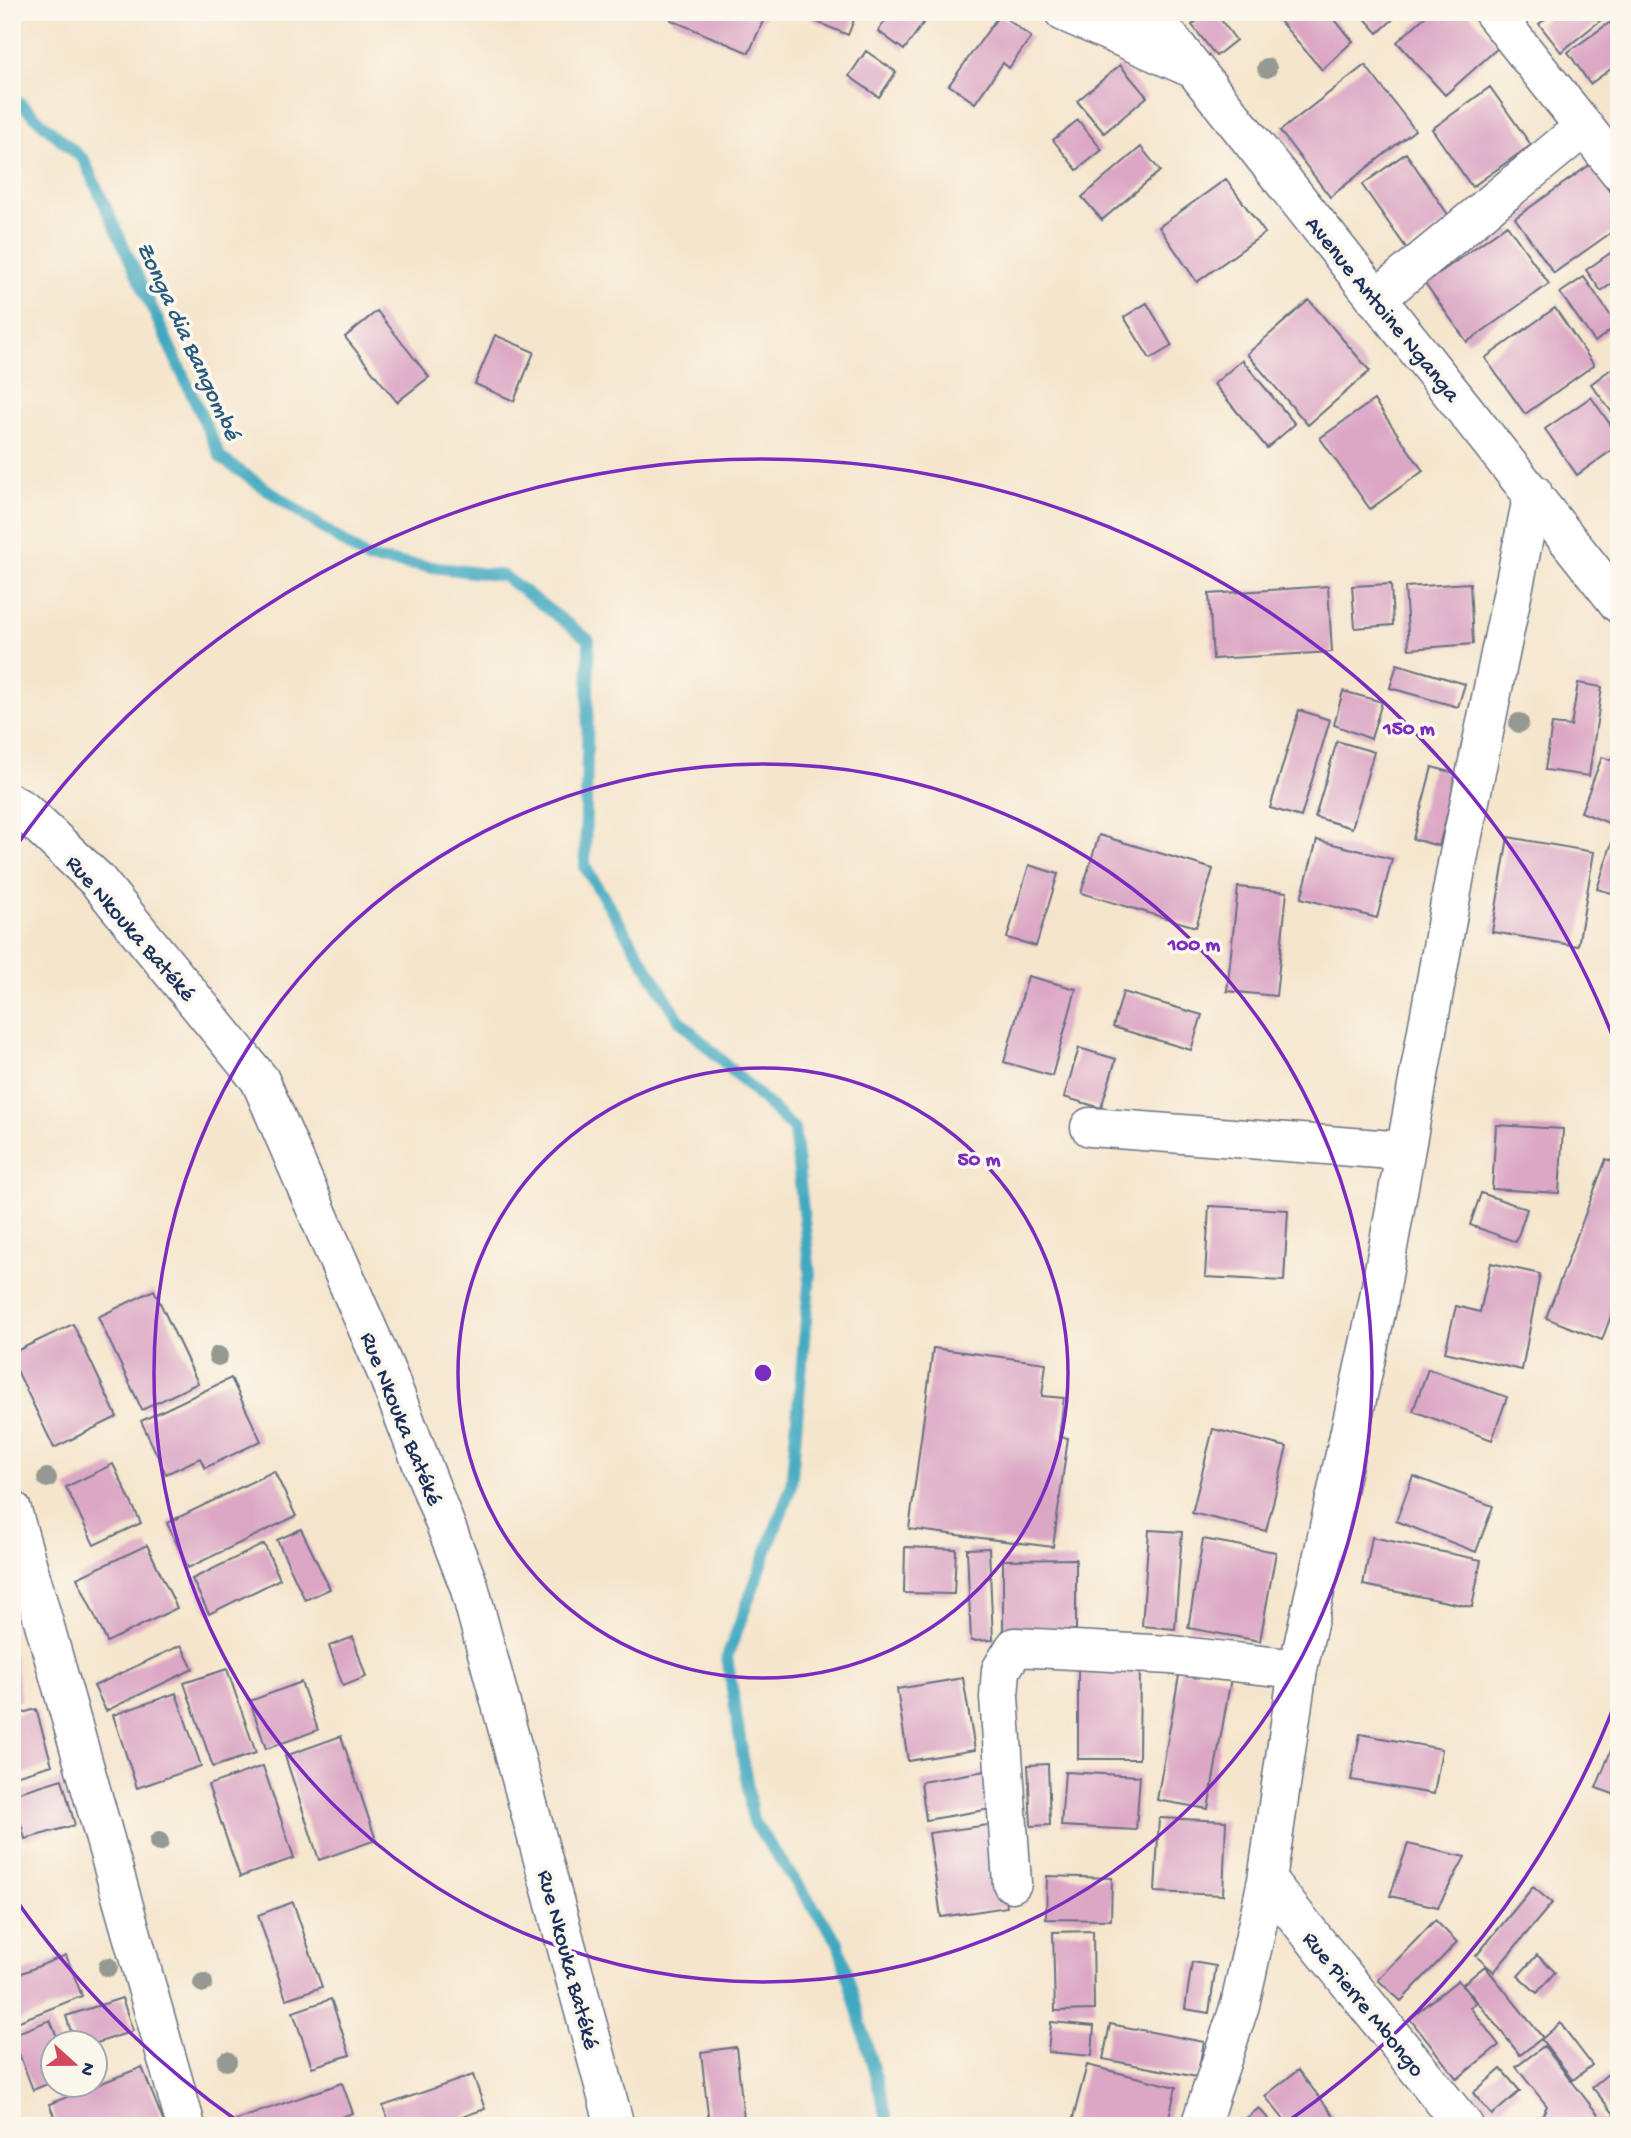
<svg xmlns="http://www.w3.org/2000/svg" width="1631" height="2138" viewBox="0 0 1631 2138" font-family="'Gochi Hand',sans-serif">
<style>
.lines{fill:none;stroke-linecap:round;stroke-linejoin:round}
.stream{stroke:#3fa8c0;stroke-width:12}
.building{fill:#dca7c5}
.minor-casing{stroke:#676f84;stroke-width:41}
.minor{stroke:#fff;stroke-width:38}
.tree{fill:#959991}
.ring{fill:none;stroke:#7b2cbf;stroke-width:3.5}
.labels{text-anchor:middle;stroke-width:7;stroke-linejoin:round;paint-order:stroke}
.street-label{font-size:23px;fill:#1b2f5e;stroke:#fbf7ec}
.water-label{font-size:24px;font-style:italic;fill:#285980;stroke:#fbf7ec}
.centre{fill:#7b2cbf;stroke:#fbf7ec;stroke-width:3.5}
.ring-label{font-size:21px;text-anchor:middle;font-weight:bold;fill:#7b2cbf;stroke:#fbf7ec;stroke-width:7;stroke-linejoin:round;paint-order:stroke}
</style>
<rect width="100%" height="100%" fill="#fbf7ec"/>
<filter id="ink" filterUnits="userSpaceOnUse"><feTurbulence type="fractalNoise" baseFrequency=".0143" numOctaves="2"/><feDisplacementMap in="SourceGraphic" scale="14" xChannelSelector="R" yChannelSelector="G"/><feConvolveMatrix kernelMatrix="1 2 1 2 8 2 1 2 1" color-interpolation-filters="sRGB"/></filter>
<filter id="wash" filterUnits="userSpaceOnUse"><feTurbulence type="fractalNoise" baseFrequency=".00686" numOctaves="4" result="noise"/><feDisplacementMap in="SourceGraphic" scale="28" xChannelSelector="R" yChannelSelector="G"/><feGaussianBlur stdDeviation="1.57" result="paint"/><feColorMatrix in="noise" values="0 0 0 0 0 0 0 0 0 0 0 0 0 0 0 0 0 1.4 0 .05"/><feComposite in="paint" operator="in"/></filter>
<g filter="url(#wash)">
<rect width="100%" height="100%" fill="#f5e5cc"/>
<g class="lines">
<!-- stream -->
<path class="stream" d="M12,96L84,160L221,458L368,559L504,576L589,640L585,867L680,1021L794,1129L810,1273L791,1487L727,1657L753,1821L838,1942L886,2114L885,2126"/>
</g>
<g id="blocks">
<!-- building -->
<path class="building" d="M674,12H767L749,53L671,20Z
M815,12H857L848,35L812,20Z
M892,12H931L904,50L878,31Z
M1208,12H1215L1236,40L1216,56L1192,25Z
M1272,12H1328L1353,41L1322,70Z
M1359,12H1401L1378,33Z
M1430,12H1468L1499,47L1445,95L1397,42Z
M1554,12H1611L1561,52L1539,24Z
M1000,14L1031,37L1009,68L1003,63L975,103L949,85Z
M1619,16V63L1590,84L1568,52Z
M866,51L896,72L879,97L849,76Z
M1120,65L1147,97L1104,133L1077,101Z
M1365,65L1415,130L1330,197L1280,131Z
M1490,87L1531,145L1472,187L1432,129Z
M1078,120L1102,150L1077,170L1053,140Z
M1141,147L1160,171L1102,220L1082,197Z
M1406,153L1451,219L1407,249L1362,185Z
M1591,164L1619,204V227L1554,273L1515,218Z
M1226,179L1265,233L1197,282L1159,227Z
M1507,225L1549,284L1467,342L1425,283Z
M1619,247V279L1601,291L1586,270Z
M1584,277L1617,325L1595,342L1560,293Z
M1309,300L1370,371L1308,425L1247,354Z
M1147,303L1172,346L1150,359L1124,317Z
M1555,308L1594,365L1525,414L1485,358Z
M377,311L429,377L397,402L345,337Z
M495,335L534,352L514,401L475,384Z
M1242,360L1295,424L1267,448L1214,384Z
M1615,366L1619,371V422L1591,384Z
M1591,397L1619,437V445L1577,475L1545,429Z
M1374,400L1423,471L1370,509L1320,438Z
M1470,583L1473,644L1409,649L1405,587Z
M1391,584L1393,625L1355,628L1352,586Z
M1328,586L1332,652L1213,659L1209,594Z
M1397,664L1465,684L1458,707L1390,688Z
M1578,683L1602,687L1589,776L1545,770L1552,724L1571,726Z
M1343,691L1382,702L1371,739L1334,725Z
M1299,710L1330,720L1301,817L1270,808Z
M1337,741L1374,752L1352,828L1315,817Z
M1602,757L1619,763L1616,826L1581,812Z
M1432,767L1458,774L1439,846L1413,839Z
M1099,835L1213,869L1196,927L1081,893Z
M1614,836L1619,837V895L1597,889Z
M1508,837L1594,852L1578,946L1492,932Z
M1317,840L1392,859L1377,918L1301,898Z
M1029,865L1058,874L1036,946L1007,938Z
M1238,887L1287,892L1276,996L1227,991Z
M1028,976L1076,989L1052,1076L1004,1062Z
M1123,992L1202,1015L1191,1050L1113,1027Z
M1079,1048L1116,1059L1101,1108L1064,1097Z
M1496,1125L1563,1129L1559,1193L1492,1189Z
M1606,1159L1619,1164V1294L1602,1340L1546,1318Z
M1481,1193L1527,1209L1516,1242L1470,1225Z
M1209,1206L1288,1210L1284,1281L1205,1277Z
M1491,1263L1540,1274L1522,1370L1445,1352L1456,1306L1480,1312Z
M154,1290L198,1383L142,1410L98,1317Z
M73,1324L117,1417L54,1448L12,1360V1353Z
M933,1348L1046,1363L1042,1396L1064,1398L1059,1437L1068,1438L1053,1547L909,1529Z
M1428,1369L1507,1397L1492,1440L1413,1411Z
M231,1378L261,1441L205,1468L200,1458L166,1474L141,1421Z
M1213,1429L1287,1447L1266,1531L1192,1513Z
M113,1464L141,1523L94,1545L66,1487Z
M274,1471L296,1516L188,1568L167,1523Z
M1413,1476L1493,1506L1476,1552L1396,1521Z
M301,1529L330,1589L305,1600L277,1540Z
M1149,1530L1182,1532L1175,1629L1142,1626Z
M1372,1537L1481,1560L1472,1607L1363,1585Z
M1203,1539L1276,1552L1260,1641L1188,1628Z
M264,1544L280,1579L209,1614L192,1579Z
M147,1545L177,1608L107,1642L77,1578Z
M905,1547L956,1549L954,1594L904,1593Z
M989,1548L993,1640L971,1641L967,1549Z
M1076,1559V1630H1003V1560Z
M353,1637L366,1677L343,1686L329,1646Z
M181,1645L193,1669L106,1711L94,1686Z
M14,1655L21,1701L12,1703V1656Z
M1078,1666H1140L1139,1759H1078Z
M227,1669L256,1753L213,1767L184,1683Z
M1180,1670L1231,1678L1208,1809L1157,1800Z
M963,1678L975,1750L908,1761L897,1689Z
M301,1682L318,1730L266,1749L250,1701Z
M176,1693L201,1766L137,1788L113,1715Z
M36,1709L52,1765L12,1777V1716Z
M1619,1730V1796L1596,1788Z
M1360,1734L1442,1749L1434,1794L1351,1780Z
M341,1736L376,1840L319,1860L285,1756Z
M1048,1764L1050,1825L1031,1826L1028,1765Z
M263,1766L294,1858L240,1877L208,1785Z
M991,1770L997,1808L926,1820L921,1782Z
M1065,1772L1140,1776L1136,1830L1061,1826Z
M62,1779L75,1825L25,1839L13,1794Z
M1159,1818L1226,1821L1223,1895L1155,1892Z
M995,1824L1007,1907L941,1917L929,1833Z
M1408,1844L1465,1857L1438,1907L1390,1896Z
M1047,1876L1112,1878L1111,1920L1046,1919Z
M1533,1887L1552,1903L1494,1972L1476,1956Z
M293,1902L322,1987L286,1999L258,1915Z
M1435,1920L1457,1942L1401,2001L1378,1980Z
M1093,1931L1094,2010L1055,2011L1053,1932Z
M66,1955L82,1996L12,2024V1977Z
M1537,1955L1555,1972L1537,1993L1518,1976Z
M1192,1962L1216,1966L1209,2013L1185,2009Z
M1485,1966L1543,2038L1560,2023L1592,2065L1573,2080L1541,2039L1520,2055L1463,1984Z
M1458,1980L1476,2003L1470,2007L1499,2045L1457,2079L1410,2019Z
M122,1998L133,2031L94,2044H75L66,2016Z
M331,1999L350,2055L312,2067L293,2012Z
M50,2020L60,2044H52V2082L33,2090L12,2035Z
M1051,2022L1094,2026L1092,2056L1048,2052Z
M1110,2024L1204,2042L1197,2077L1103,2059Z
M1544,2046L1607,2126H1537L1547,2106L1516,2067Z
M736,2047L744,2119L709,2123L701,2052Z
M1087,2065L1176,2087L1167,2126H1071Z
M1619,2065V2120L1592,2087Z
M142,2067L165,2126H58L49,2104Z
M1501,2069L1520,2091L1492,2115L1473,2093Z
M1298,2070L1342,2126H1289L1265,2096Z
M473,2075L485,2109L436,2126H390L383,2106Z
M342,2083L353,2113L315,2126H238L236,2120Z
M1259,2108L1274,2126H1237Z"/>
</g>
</g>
<g filter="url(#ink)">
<use href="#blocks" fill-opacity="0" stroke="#676f84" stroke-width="2"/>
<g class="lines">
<!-- minor casing -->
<g class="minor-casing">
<path id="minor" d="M1064,12L1187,66
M1149,12L1619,604
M1493,12L1619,171
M1376,299L1584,127
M12,804L23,810L97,880L260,1080L388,1376L469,1586L615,2126
M1090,1127L1405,1151
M12,1510L186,2126
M1267,1880L1464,2126
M1012,1883L999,1697L1001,1670L1015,1647L1171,1655L1298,1669
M1200,2126L1240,2005L1267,1880L1298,1669L1378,1303L1457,864L1533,493"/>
</g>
<!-- minor -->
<use href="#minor" class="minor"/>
</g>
<!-- trees -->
<g class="tree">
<circle cx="1267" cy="68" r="10"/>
<circle cx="1519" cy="723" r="10"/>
<circle cx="218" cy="1356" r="10"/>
<circle cx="47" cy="1478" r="10"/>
<circle cx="159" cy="1842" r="10"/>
<circle cx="108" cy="1967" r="10"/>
<circle cx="203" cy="1983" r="10"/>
<circle cx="227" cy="2061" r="10"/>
</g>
</g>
<!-- distance rings -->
<g class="ring">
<circle cx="763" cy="1373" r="305"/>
<circle cx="763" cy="1373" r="609"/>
<path d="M1616 1701A914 914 0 0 1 1287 2122M239 2122A914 914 0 0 1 14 1897M14 849A914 914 0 0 1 1616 1045"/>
</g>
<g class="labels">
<!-- street labels -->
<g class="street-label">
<text transform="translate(1384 308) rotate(51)" y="8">Avenue Antoine Nganga</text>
<text transform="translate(132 927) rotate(49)" y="8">Rue Nkouka Batéké</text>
<text transform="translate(403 1418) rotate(68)" y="8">Rue Nkouka Batéké</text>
<text transform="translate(570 1959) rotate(75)" y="8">Rue Nkouka Batéké</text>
<text transform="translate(1365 2003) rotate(51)" y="8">Rue Pierre Mbongo</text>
</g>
<!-- water labels -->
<g class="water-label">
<text transform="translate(190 340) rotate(65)" y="8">Zonga dia Bangombé</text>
</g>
</g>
<circle cx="763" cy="1373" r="10" class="centre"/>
<g class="ring-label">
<text x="1409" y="734">150 m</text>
<text x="1194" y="950">100 m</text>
<text x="979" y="1165">50 m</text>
</g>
<!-- margin -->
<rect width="1631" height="2138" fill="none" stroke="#fbf7ec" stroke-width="42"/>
<!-- north arrow -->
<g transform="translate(74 2064) rotate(111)"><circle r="33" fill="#fbf7ec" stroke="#a1a7b3" stroke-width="2"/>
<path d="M0-5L12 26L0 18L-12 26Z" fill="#d1495b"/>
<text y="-10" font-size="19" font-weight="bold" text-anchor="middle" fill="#1b2f5e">N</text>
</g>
</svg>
